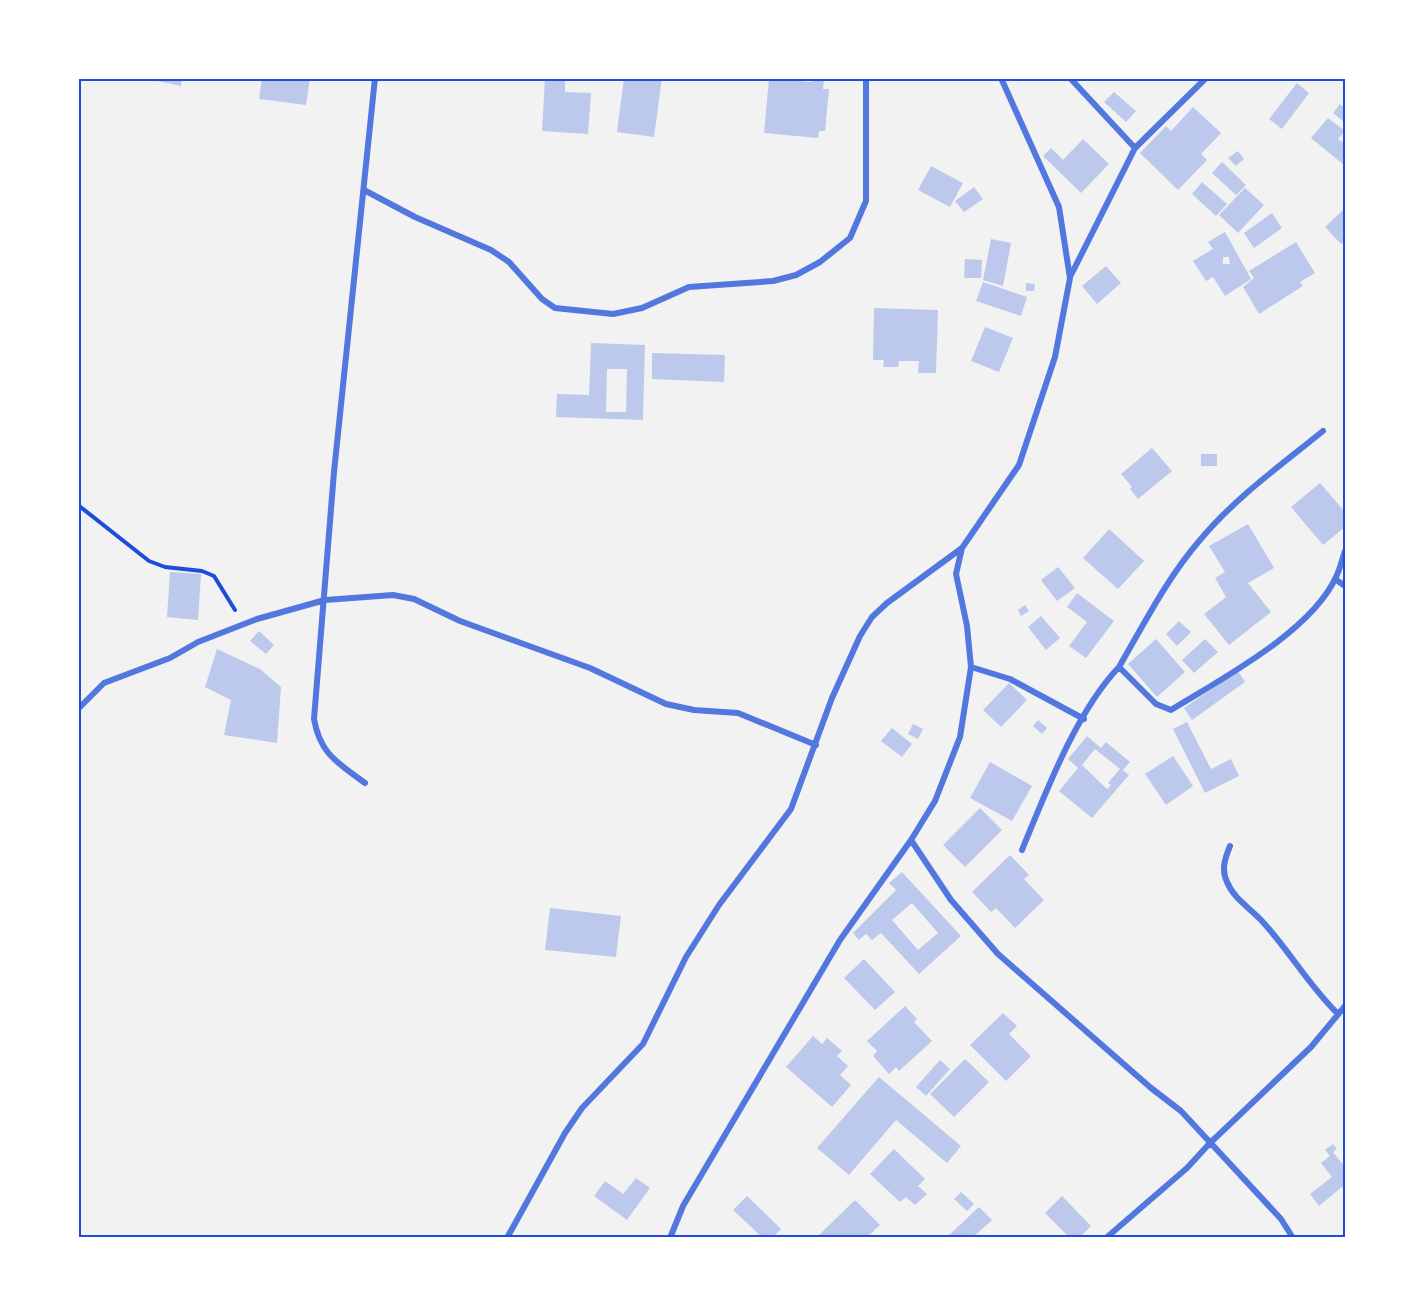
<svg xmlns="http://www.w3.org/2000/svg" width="1423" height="1316" viewBox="0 0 1423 1316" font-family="'Fira Sans',sans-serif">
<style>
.building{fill:#bdc9ec;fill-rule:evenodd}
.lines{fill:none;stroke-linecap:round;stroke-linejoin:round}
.path{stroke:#1d4ed8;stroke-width:4}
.minor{stroke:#5277de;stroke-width:6}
.neatline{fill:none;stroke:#1d4ed8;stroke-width:2}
</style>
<rect width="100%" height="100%" fill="#f2f2f2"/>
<!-- building -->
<path class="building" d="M143,78H182L181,86Z
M262,78H310L306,105L259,99Z
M545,78H565V92L591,93L588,134L542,131Z
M624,78H662L654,137L617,132Z
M769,78H798V81L812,82V78H824L823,89H829L825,131H819L818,138L764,133Z
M1297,83L1309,93L1282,129L1269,119Z
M1114,92L1136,111L1126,122L1104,102Z
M1340,104L1345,108V123L1333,113Z
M1193,107L1221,133L1201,154L1207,160L1178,190L1140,153L1166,126L1171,131Z
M1328,118L1345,131L1338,139L1342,142L1345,138L1344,165L1311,138Z
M1083,139L1109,164L1081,193L1043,156L1051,148L1063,160Z
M1238,151L1244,159L1236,166L1228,158Z
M1222,162L1246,185L1236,195L1212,173Z
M931,166L963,183L950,207L918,190Z
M1202,182L1227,204L1216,216L1192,194Z
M974,187L983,199L964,212L955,201Z
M1245,188L1264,205L1238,233L1219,215Z
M1345,208V240L1341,244L1325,227Z
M1272,213L1282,228L1254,248L1244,233Z
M1225,232L1251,279L1225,296L1213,277L1206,281L1193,261L1213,249L1208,242ZM1223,257H1229L1230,264H1223Z
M991,239L1011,243L1003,286L983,280Z
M1296,242L1315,273L1300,282L1303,286L1259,314L1243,287L1254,278L1249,271Z
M965,259L982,260L981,278H964Z
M1106,266L1121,283L1097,304L1082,286Z
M983,282L1027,297L1021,316L976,301Z
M1026,283L1035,284L1034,291H1026Z
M874,308L938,310L936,373H918L919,361H899L898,367H883L884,360H873Z
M985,327L1013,338L999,372L971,361Z
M591,343L645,345L643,420L556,417L557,394L589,395ZM607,369H627L626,412H606Z
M652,353L725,355L724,382L652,379Z
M1152,448L1172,471L1138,499L1130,489L1132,487L1121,474Z
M1201,454H1217V466H1201Z
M1320,483L1345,512V527L1323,545L1291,507Z
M1248,524L1274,568L1248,583L1271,612L1229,645L1204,614L1226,597L1215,578L1225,572L1209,546Z
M1109,529L1144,561L1118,589L1083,558Z
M1058,567L1075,588L1057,601L1041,580Z
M170,572L201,574L198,620L167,617Z
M1077,593L1114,621L1086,658L1069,646L1087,622L1067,607Z
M1025,605L1029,611L1021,616L1018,610Z
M1041,616L1060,638L1046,650L1028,627Z
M1179,621L1191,632L1177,646L1166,634Z
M259,631L274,645L266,654L250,641Z
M1156,639L1185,672L1157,697L1128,664Z
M1205,639L1218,652L1194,673L1182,660Z
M217,649L260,669L281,687L277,743L224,735L231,700L205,687Z
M1238,671L1245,682L1192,720L1184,708Z
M1009,683L1027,700L1001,727L983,710Z
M1038,720L1047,728L1042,734L1033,726Z
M1187,722L1211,769L1231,759L1239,776L1205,793L1173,729Z
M913,724L923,729L918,739L908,734Z
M892,728L912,744L902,757L881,741Z
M1087,736L1101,748L1106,742L1130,762L1123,770L1129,775L1092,818L1059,791L1078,768L1068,759ZM1095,749L1120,769L1108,783L1111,785L1107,789L1082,765Z
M1173,756L1193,786L1166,805L1145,774Z
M990,762L1032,786L1012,821L970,798Z
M980,808L1002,830L965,867L943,845Z
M1010,855L1029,875L1024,879L1044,900L1015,928L996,908L991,912L972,892Z
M902,872L961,936L919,974L881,933L872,940L866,934L859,940L853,933L896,890L889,883ZM912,903L938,933L918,950L892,920Z
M550,908L621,916L616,957L545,950Z
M864,959L895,992L875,1010L844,978Z
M905,1006L917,1019L914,1022L932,1041L899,1071L896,1067L889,1074L873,1056L877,1051L867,1041Z
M1003,1013L1017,1026L1009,1034L1031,1056L1006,1081L970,1045Z
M813,1036L822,1044L827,1038L842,1051L837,1056L848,1066L840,1075L851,1085L832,1107L786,1067Z
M965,1059L989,1082L954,1117L930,1094Z
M940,1060L950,1069L926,1096L916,1087Z
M879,1077L961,1146L947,1163L896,1120L849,1175L817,1148Z
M1333,1144L1337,1149L1333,1152L1345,1167V1191L1342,1187L1319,1206L1310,1194L1332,1177L1321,1163L1330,1156L1325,1150Z
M894,1149L925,1179L918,1186L927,1194L915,1205L906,1197L900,1202L870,1174Z
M636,1178L650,1188L627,1220L594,1196L605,1181L623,1194Z
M961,1192L974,1204L967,1211L954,1199Z
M747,1196L781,1229L772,1238H763L733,1210Z
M1062,1196L1091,1226L1079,1238H1070L1045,1213Z
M855,1200L880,1225L866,1238H823L819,1235Z
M979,1207L992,1220L972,1238H949L948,1236Z"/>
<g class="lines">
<!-- path -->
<path class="path" d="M78,505L149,561L165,567L202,571L214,576L235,610"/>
<!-- minor -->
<path class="minor" d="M1070,78L1135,148
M364,190L415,217L491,250L509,262L542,299L555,308L613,314L642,308L689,287L773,281L796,275L820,262L850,238L866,201V78
M1070,277L1135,148L1206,78
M1335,579L1345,586
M971,667L1010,679L1084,719
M1119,667L1156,704L1171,710C1221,679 1311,632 1336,577C1340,569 1342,560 1345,551
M78,709L104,683L170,658L198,642L257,619L325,600L393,595L414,599L460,621L590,668L666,704L694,710L738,713L816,745
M365,783C338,763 320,754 314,719L334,472L375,78
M911,840L951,900L998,954L1151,1088L1181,1111L1281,1219L1293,1238
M1230,846C1225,858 1221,870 1227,882C1234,899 1250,908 1261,920C1289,950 1309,986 1338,1014
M1022,850C1046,792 1076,712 1119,667C1144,624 1167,578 1200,540C1235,498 1281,465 1323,431
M507,1238L565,1133L582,1108L643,1044L686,957L719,905L791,809L832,698L860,636L872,617L887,603L962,548
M670,1238L683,1206L840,940L911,840L935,801L960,737L971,667L967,626L956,574L962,548L1019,465L1055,357L1070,278L1059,207L1001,78
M1106,1238L1187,1168L1209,1144L1311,1047L1345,1006"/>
</g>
<!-- border -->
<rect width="1423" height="1316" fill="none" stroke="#ffffff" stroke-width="159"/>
<rect x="80" y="80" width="1264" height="1156" class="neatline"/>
</svg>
